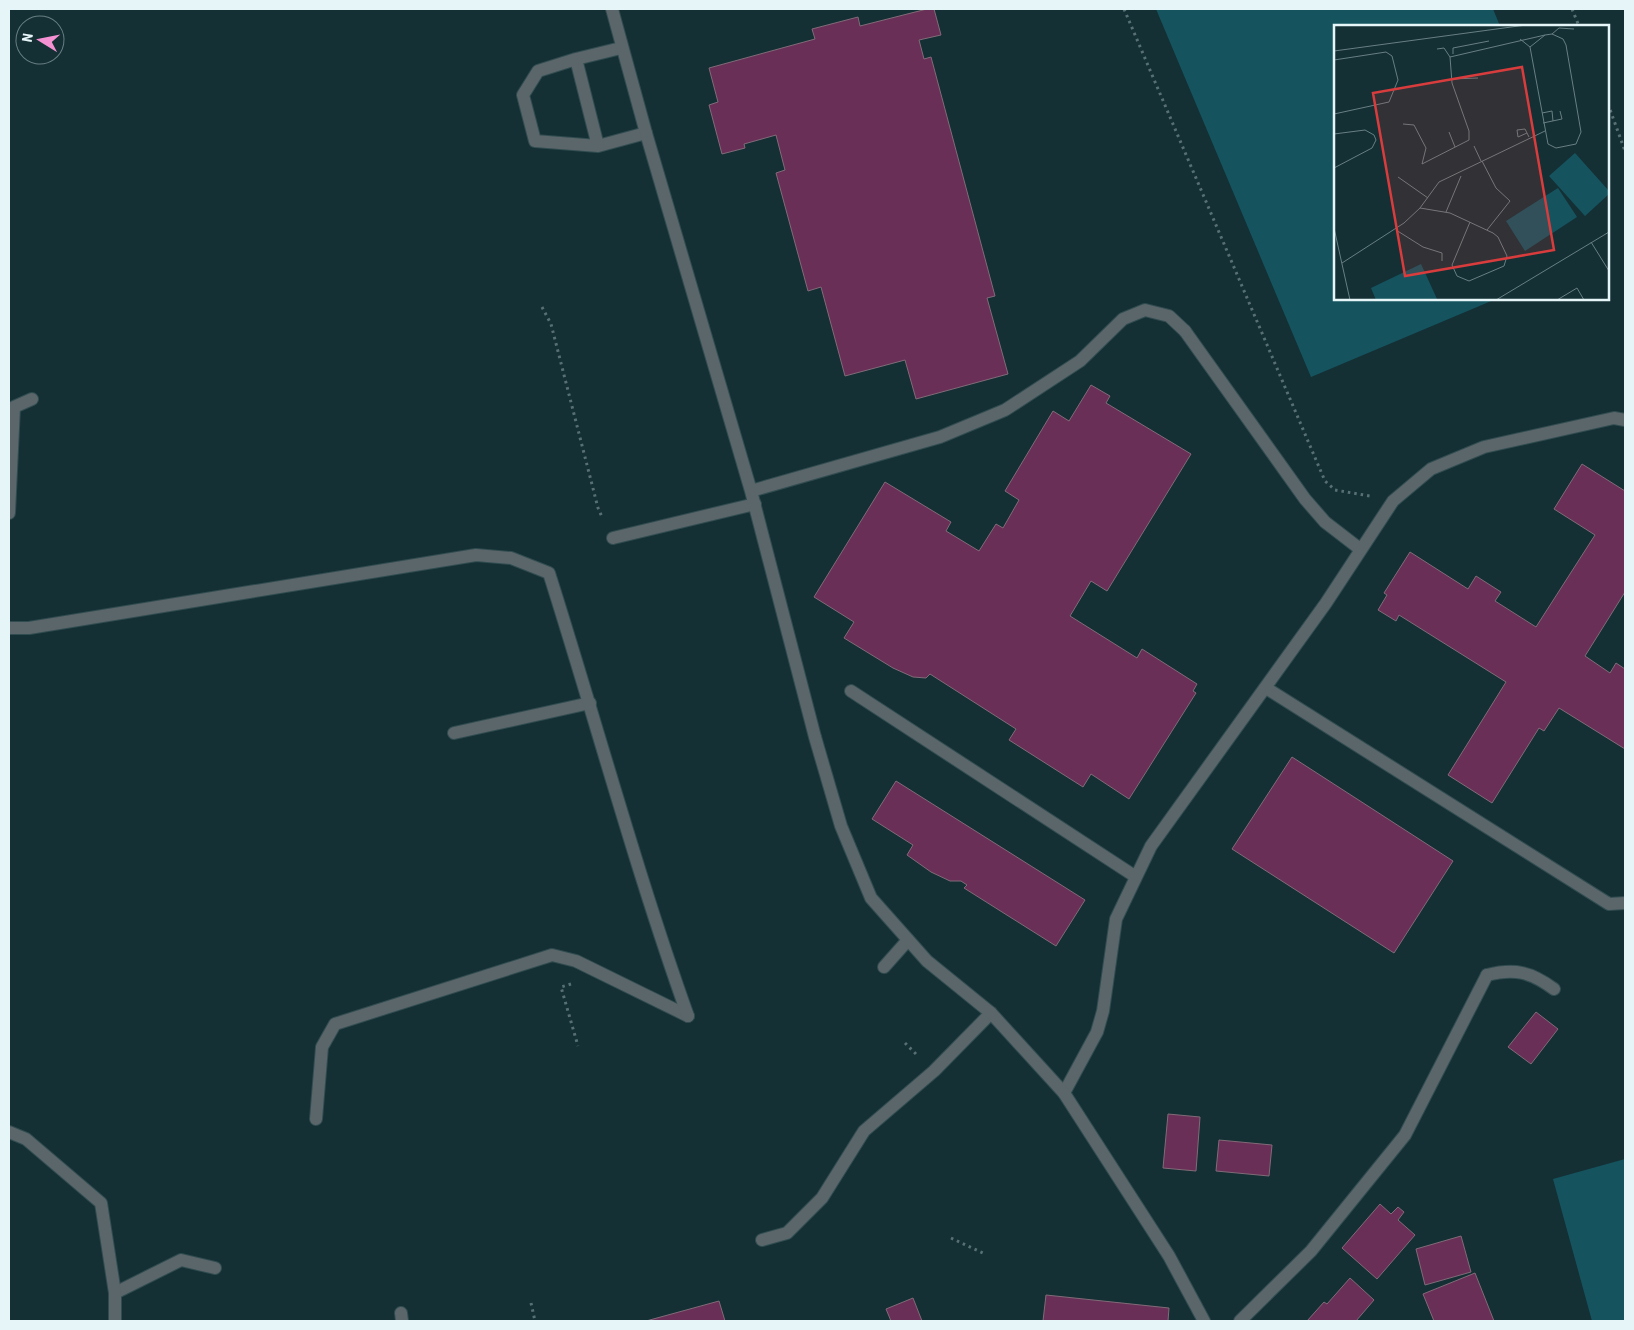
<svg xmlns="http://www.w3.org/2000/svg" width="1634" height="1330" viewBox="0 0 1634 1330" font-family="'Roboto Condensed',sans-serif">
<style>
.green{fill:#15545f}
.building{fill:#692f57;stroke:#816b78}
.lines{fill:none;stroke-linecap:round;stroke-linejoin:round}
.lane-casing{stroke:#314c50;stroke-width:14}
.street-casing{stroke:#314c50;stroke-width:14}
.path{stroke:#587074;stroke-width:3;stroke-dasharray:2.5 4;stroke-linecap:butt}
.lane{stroke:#5a6669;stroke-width:12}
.street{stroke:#5a6669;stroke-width:12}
.inset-road{fill:none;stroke:#687f83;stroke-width:1}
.view{fill:#d83c3d;fill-opacity:0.15;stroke:#d83c3d;stroke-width:2.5}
.inset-edge{fill:none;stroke:#e5f5f8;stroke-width:2.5}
</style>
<rect width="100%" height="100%" fill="#143035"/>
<!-- green -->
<path class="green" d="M1156,9H1493L1500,26H1335V299H1496L1311,377Z
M1625,1159V1321H1592L1553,1179Z"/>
<!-- building -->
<path class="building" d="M927,9H934L941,35L919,40L924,59L931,57L995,296L987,298L1008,374L916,399L905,360L845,376L821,287L808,291L776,173L785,170L776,135L744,144L745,148L722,154L709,105L718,102L709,68L815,39L812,29L858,17L860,26Z
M1091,385L1110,396L1106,403L1191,454L1107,591L1091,581L1070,616L1137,658L1142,649L1197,684L1193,691L1196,693L1129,799L1091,774L1083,787L1009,740L1016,729L930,674L926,678L913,677L893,668L844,638L854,622L814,597L885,482L951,522L946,531L979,551L996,524L1003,528L1019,500L1005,491L1053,411L1069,421Z
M1582,464L1625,491V592L1585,656L1610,673L1616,663L1625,669V749L1559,708L1544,731L1539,728L1492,803L1448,775L1506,682L1399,615L1396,621L1378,610L1387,595L1384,593L1410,552L1468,589L1476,576L1501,592L1495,601L1536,627L1595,535L1554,509Z
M1292,757L1453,861L1394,953L1232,849Z
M896,781L1085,900L1056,946L964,888L967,885L961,881H950L931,872L907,855L913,845L872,819Z
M1536,1012L1558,1029L1531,1064L1508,1047Z
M1168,1114L1200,1117L1196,1171L1163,1168Z
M1219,1140L1272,1145L1269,1176L1216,1171Z
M1380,1204L1391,1214L1398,1207L1404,1212L1398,1220L1415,1235L1377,1279L1342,1248Z
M1461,1236L1471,1272L1425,1285L1416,1249Z
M1475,1273L1494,1321H1434L1423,1294Z
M1350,1278L1374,1300L1356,1321H1307L1324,1302L1327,1304Z
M1046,1295L1169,1308L1168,1321H1043Z
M913,1298L922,1321H891L886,1309Z
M719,1301L725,1321H646Z"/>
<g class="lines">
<!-- lane casing -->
<g class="lane-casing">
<path id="lane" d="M576,59L598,146L535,141L523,95L538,71L576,59L621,48
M598,146L646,133
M1185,331L1305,499L1325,522L1360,549
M9,513L14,407L32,399
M613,538L755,504
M1266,688L1609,904L1625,903
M851,691L1136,877
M454,733L590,703
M884,967L908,940
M1487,975C1515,968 1531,972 1554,989
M1064,1093L1097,1032L1103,1011L1116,919L1151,846L1326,603L1393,501L1431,469L1484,447L1614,418L1625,420
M316,1119L322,1047L335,1024L552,955L576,961L688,1016
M762,1240L787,1233L822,1198L864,1131L934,1071L991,1013
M115,1293L181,1260L215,1268
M401,1313L402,1321"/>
</g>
<!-- street casing -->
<g class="street-casing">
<path id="street" d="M612,9L646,133L751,491L815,737L841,826L871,898L927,961L991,1013L1064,1093L1169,1256L1204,1321
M751,491L940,437L1005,410L1080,361L1123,319L1145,310L1169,316L1185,331
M9,628H29L476,555L511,558L549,573C596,721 636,871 688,1016
M9,1132L26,1139L101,1203L115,1293V1321
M1240,1321L1311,1251L1405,1135L1487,975"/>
</g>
<!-- path -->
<path class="path" d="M1124,9L1325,481L1335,490L1370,496
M1572,9L1579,26
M1608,104L1625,151
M542,307L551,324L598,508L602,517
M571,984L561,987L578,1046
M905,1043L917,1055
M951,1238L985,1254
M531,1303L535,1321"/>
<!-- lane -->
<use href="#lane" class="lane"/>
<!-- street -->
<use href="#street" class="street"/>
</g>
<!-- overview -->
<g transform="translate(1334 25)">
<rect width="275" height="275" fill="#143035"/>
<path d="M241,128L275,166V169L251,191L215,151ZM224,163L243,192L191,226L172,196ZM87,239L103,274L42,275L37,263Z" fill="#15545f"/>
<path class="inset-road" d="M218,9L225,3L240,4M186,14L196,22L214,119L222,123L242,119L247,107L232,20L229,14L218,9L211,10L196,22M103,24L110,23L116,32M0,26L192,0M119,29V23L155,16M0,35L52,27L58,31L64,55L55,77L0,89M118,54L144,53M208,88L218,86L219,96M209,98L228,94L226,86M69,99L80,100L92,123L88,139M115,107L121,122M193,108L184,112L183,105L191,104L195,112M0,109L31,105L40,110L42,115L38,123L0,143M140,121L147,136M148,136L162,163L176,176L153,205M88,139L135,115V106L118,58L116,32L211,10M64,152L94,173M86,183L116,188L159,208L164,212L173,231L170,241L135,256L123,251L118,240L136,197M112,187L127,151M0,203L16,275M62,205L89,222L108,228V236M257,217L275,246M8,238L70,198L86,183L105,157L211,106M162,275L275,207M223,275L243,263L250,275"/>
<path class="view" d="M188,42L220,225L71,251L39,68Z"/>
<rect width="275" height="275" class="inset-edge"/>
</g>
<!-- border -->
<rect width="1634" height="1330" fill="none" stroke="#e5f5f8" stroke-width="20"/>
<!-- north arrow -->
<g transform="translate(40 40) rotate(280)"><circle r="24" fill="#143035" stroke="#687f83"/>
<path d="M0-4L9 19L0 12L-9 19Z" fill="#f491d3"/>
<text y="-8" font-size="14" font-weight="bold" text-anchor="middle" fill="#e5f5f8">N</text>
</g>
</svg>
